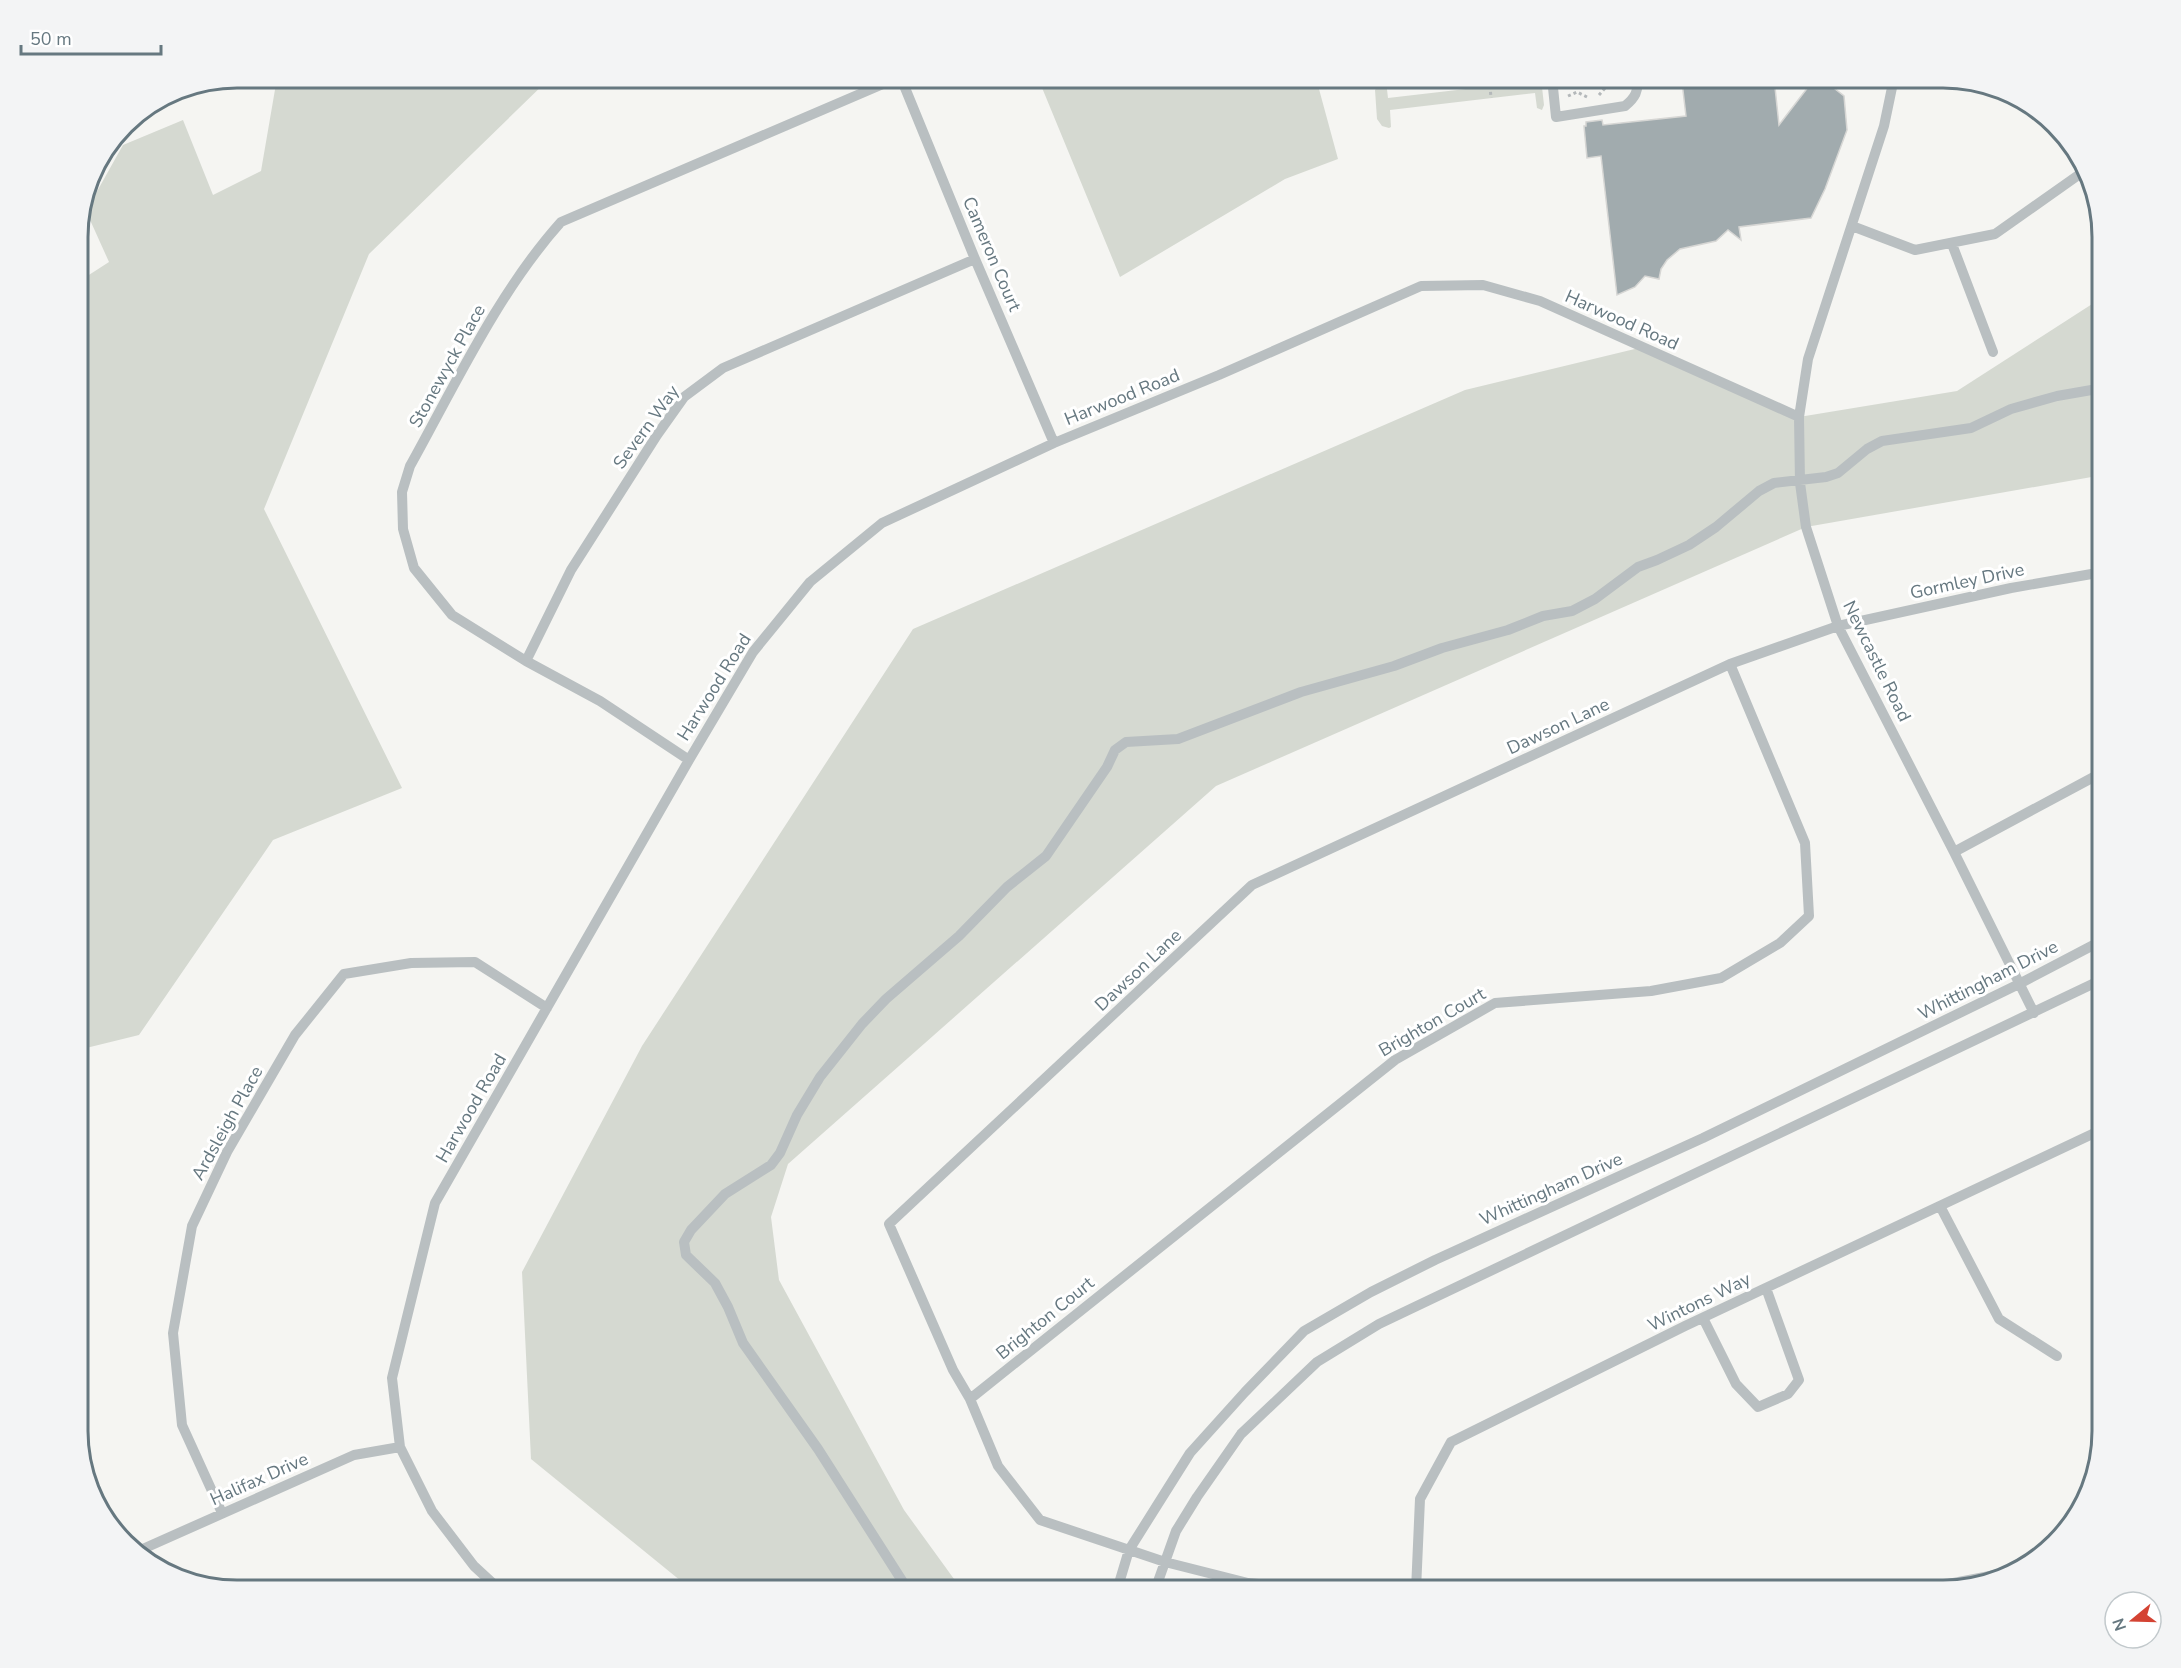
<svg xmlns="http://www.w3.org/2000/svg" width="2181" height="1668" viewBox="0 0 2181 1668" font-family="'Nunito Sans',sans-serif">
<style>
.green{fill:#d5d9d1}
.building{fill:#a1abae;stroke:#d6d6d4;stroke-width:1.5}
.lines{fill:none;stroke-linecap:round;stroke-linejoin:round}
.path{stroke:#b4b8ba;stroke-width:3;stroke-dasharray:3 3;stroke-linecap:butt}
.minor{stroke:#b9bfc1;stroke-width:10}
.labels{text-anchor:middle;stroke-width:6;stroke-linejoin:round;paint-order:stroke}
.street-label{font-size:18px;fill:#667880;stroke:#fff}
.rim{fill:none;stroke:#667880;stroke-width:3}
</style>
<rect width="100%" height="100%" fill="#f5f5f2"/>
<!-- green -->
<path class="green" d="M277,78H626L603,89L549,79L369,254L264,509L402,788L273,840L139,1035L78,1050V282L109,262L86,211L123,145L183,120L213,195L261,171Z
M1038,78H1316L1338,159L1285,179L1120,277Z
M1534,78H1541L1544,105L1542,110L1537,108L1535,93L1390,110L1391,127L1389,128L1382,126L1377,119L1375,90L1380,83L1386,81L1388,98L1534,81Z
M2103,297V475L1806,527L1216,786L788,1164L771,1217L779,1280L904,1510L962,1590H692L531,1459L522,1272L642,1046L913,629L1465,390L1643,347L1799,417L1957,391Z"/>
<!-- building -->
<path class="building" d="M1690,78H1774L1779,125L1815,78H1821L1844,96L1847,130L1825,189L1811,218L1739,227L1741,240L1728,230L1716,241L1680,249L1667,260L1661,269L1659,279L1645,276L1635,287L1617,295L1601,156L1587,158L1584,126H1586V122L1602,120L1603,125L1686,116L1682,82L1690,81Z"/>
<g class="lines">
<!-- path -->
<path class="path" d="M1706,78V79
M1606,80L1621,78
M1490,86L1491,98
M1599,95L1605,88L1606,78
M1568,96L1577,92L1587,97"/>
<!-- minor -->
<path class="minor" d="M901,78L975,259L1054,443
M1552,78L1556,117L1625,106C1635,98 1639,91 1637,78
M1894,78L1884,126L1808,359L1799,417L1800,483L1806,527L1838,626L1954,852L2034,1013
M1852,226L1915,250L1995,234L2087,169
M1952,244L1993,352
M526,661L571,570L657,435L684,397L723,368L975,259
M689,760L600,701L526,661L452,615L414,568L403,529L402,492L410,466C455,385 499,291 561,222L897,78
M1954,852L2103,772
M1940,1206L1999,1319L2057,1356
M1703,1318L1736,1384L1758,1407L1788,1394L1799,1380L1766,1288
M970,1399L1395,1060L1495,1003L1651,991L1721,978L1780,943L1809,916L1805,843L1730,664
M222,1513L182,1425L173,1333L192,1226L227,1152L295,1035L344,974L411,963L475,962L547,1008
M136,1552L354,1455L400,1447
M500,1590L474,1566L432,1511L400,1447L392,1378L435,1203L689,760L753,652L810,582L882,523L1054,443L1219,375L1421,286L1483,285L1540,301L1799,417
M908,1590L818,1449L743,1343L728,1307L715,1283L686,1255L684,1242L691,1230L725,1194L771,1165L780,1153L797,1115L820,1077L862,1024L886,999L959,936L1007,887L1046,856L1107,767L1115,750L1126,742L1178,739L1301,692L1394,666L1442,648L1508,630L1543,616L1572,611L1595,599L1638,567L1657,560L1689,545L1716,527L1759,491L1774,483L1826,477L1838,473L1867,449L1882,441L1971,428L2011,409L2057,396L2103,388
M1117,1590L1129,1550L1190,1453L1245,1392L1304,1331L1371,1292L1435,1260L1703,1138L2019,984L2103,940
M1155,1590L1176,1531L1197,1497L1241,1434L1317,1362L1379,1324L2103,979
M1323,1590L1248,1583L1165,1562L1040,1520L998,1466L970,1399L953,1370L889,1224L1252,885L1730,664L1838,626L2011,588L2103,572
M1416,1590L1420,1499L1451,1442L1685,1326L2103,1129
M1594,1590H1610
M1917,1590L2016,1571"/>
</g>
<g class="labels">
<!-- street labels -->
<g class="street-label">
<text transform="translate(992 254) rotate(67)" y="6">Cameron Court</text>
<text transform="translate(1622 320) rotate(24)" y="6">Harwood Road</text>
<text transform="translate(447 366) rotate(-61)" y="6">Stonewyck Place</text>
<text transform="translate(1122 397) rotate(-22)" y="6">Harwood Road</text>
<text transform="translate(646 427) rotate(-54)" y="6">Severn Way</text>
<text transform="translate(1967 581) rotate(-12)" y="6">Gormley Drive</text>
<text transform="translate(1877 661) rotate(64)" y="6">Newcastle Road</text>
<text transform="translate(714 687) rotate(-58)" y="6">Harwood Road</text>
<text transform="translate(1558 726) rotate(-25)" y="6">Dawson Lane</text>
<text transform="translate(1138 970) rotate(-43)" y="6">Dawson Lane</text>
<text transform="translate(1988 980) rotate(-27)" y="6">Whittingham Drive</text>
<text transform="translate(1432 1022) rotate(-30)" y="6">Brighton Court</text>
<text transform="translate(471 1108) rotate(-60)" y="6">Harwood Road</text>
<text transform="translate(227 1123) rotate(-61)" y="6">Ardsleigh Place</text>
<text transform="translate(1551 1189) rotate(-24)" y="6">Whittingham Drive</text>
<text transform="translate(1699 1302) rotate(-26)" y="6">Wintons Way</text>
<text transform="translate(1045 1318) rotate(-39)" y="6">Brighton Court</text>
<text transform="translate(259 1479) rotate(-24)" y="6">Halifax Drive</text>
</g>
</g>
<!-- crop -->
<path d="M0 0H2181V1668H0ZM237 88H1943A149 149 0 0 1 2092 237V1431A149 149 0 0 1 1943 1580H237A149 149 0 0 1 88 1431V237A149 149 0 0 1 237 88Z" fill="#f3f4f5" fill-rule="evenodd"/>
<path class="rim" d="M237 88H1943A149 149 0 0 1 2092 237V1431A149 149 0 0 1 1943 1580H237A149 149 0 0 1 88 1431V237A149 149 0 0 1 237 88Z"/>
<!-- north arrow -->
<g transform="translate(2133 1620) rotate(251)"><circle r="28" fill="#ffffff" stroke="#c2c9cc" stroke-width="1.5"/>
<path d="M0-4.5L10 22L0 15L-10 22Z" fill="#d44333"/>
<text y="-9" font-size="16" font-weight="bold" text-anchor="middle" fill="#667880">N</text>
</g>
<!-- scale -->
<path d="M21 45v9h140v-9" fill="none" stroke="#667880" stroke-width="3"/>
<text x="30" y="45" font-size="18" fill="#667880" stroke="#ffffff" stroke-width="4.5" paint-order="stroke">50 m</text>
</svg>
